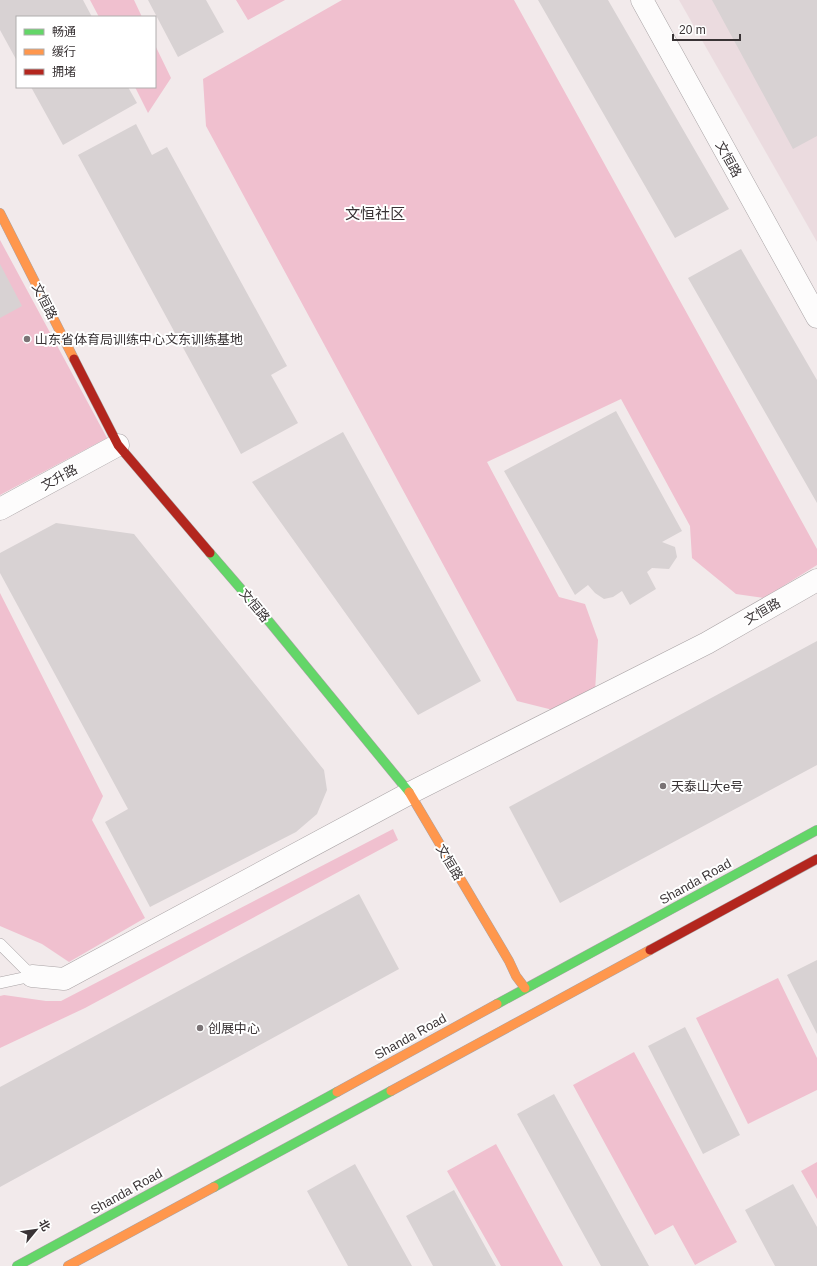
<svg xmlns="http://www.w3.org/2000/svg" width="817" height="1266" viewBox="0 0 817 1266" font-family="Arial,'Noto Sans SC',sans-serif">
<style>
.built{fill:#ebdbdf}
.green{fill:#f0c0cf}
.building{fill:#d8d2d3}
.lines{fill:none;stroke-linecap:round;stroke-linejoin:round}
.lane-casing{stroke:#a9a3a5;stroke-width:12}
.street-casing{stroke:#a9a3a5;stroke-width:23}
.fast-casing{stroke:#a9a3a5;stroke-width:10}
.slow-casing{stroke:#a9a3a5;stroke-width:10}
.jam-casing{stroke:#a9a3a5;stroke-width:10}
.lane{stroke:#fdfcfc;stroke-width:11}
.street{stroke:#fdfcfc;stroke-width:22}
.fast{stroke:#63d668;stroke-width:9}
.slow{stroke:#ff974d;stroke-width:9}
.jam{stroke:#b3261e;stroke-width:9}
.poi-dot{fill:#7a7375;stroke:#fff;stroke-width:1.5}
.labels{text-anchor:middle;stroke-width:4;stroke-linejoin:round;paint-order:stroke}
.street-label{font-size:13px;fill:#393335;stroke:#fff}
.poi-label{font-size:13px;fill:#393335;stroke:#fff;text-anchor:start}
.quarter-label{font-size:15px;fill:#393335;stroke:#fff}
</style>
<rect width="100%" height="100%" fill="#f2eaeb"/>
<!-- built -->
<path class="built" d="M679,0H817V242Z"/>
<!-- green -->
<path class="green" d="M90,0H134L142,17H99Z
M236,0H285L248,20Z
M342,0H514L817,549V565L764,598L736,594L692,558L690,526L621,399L487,462L559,597L585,604L598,640L595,692L561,712L517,701L206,126L203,79Z
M155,45L171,78L148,113L135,87H155Z
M0,240L107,438L0,495Z
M0,593L103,796L92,820L145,918L69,962L42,944L0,926Z
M393,829L398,840L85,1008L0,1048V996L4,995L46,1001H61Z
M778,978L817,1058V1090L748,1124L696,1018Z
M634,1052L737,1242L695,1265L673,1225L655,1235L573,1085Z
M496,1144L563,1266H501L447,1171Z
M817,1162V1199L801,1171Z"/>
<!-- building -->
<path class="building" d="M0,0H83L92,17H17V61L0,30Z
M148,0H206L224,32L178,57Z
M538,0H608L729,209L675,238Z
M712,0H817V136L793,149Z
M31,87H128L137,103L63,145Z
M136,124L152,155L167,147L287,366L271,375L298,423L241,454L78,155Z
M741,249L817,380V503L688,278Z
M0,264L22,306L0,318Z
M616,411L682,531L662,542L675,547L677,557L669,569L652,568L647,572L656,589L630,605L622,591L613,597L604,599L595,593L588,585L575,595L504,471Z
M343,432L481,681L418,715L252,482Z
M56,523L134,534L324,770L327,790L317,814L296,832L150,907L105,822L128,809L0,573V553Z
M817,641V765L560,903L509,807Z
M359,894L399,969L0,1187V1087Z
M817,960V1034L787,975Z
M685,1027L740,1135L703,1154L648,1046Z
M554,1094L649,1266H601L517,1114Z
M355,1164L412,1266H348L307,1191Z
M793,1184L817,1227V1266H775L745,1210Z
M454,1190L496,1266H433L406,1216Z"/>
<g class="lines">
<!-- lane casing -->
<g class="lane-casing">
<path id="lane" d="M0,944L32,976
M0,983L32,976"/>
</g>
<!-- street casing -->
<g class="street-casing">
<path id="street" d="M642,0L817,317
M0,509L118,445
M32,976L64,979L410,793L707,643L817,580"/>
</g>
<!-- fast casing -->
<g class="fast-casing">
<path id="fast" d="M210,553L267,619L409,792
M497,1004L817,830
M214,1187L391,1091
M17,1266L337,1092"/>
</g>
<!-- slow casing -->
<g class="slow-casing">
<path id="slow" d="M0,213L74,359
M409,792L509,961L516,976L525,988
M391,1091L650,950
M337,1092L497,1004
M68,1266L214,1187"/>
</g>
<!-- jam casing -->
<g class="jam-casing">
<path id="jam" d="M74,359L118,445L210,553
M650,950L817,859"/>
</g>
<!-- lane -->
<use href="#lane" class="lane"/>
<!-- street -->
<use href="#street" class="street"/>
<!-- fast -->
<use href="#fast" class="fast"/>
<!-- slow -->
<use href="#slow" class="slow"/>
<!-- jam -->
<use href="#jam" class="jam"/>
</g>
<!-- markers -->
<g class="poi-dot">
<circle cx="27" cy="339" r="4"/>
<circle cx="663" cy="786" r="4"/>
<circle cx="200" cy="1028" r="4"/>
</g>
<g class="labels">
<!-- street labels -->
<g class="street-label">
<text transform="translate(729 159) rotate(61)" y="5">文恒路</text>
<text transform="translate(45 301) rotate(63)" y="5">文恒路</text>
<text transform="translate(59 477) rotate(-28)" y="5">文升路</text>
<text transform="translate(255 605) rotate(50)" y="5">文恒路</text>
<text transform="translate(762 611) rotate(-30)" y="5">文恒路</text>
<text transform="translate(450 862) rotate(59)" y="5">文恒路</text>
<text transform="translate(695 881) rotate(-29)" y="5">Shanda Road</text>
<text transform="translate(410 1036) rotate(-29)" y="5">Shanda Road</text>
<text transform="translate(126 1191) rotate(-29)" y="5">Shanda Road</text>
</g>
<!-- poi labels -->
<g class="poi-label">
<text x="35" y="344">山东省体育局训练中心文东训练基地</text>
<text x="671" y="791">天泰山大e号</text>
<text x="208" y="1033">创展中心</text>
</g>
<!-- quarter labels -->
<g class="quarter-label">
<text x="375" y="219">文恒社区</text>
</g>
</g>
<!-- legend -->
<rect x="16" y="16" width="140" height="72" fill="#ffffff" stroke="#b0adae"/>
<rect x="24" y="29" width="20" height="6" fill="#63d668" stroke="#b0adae"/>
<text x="52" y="36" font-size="12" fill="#393335">畅通</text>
<rect x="24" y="49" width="20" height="6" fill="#ff974d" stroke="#b0adae"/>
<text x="52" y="56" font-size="12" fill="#393335">缓行</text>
<rect x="24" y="69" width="20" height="6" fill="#b3261e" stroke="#b0adae"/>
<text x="52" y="76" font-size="12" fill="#393335">拥堵</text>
<!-- north arrow -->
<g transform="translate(36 1230) rotate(61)" stroke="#ffffff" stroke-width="3" paint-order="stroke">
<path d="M0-3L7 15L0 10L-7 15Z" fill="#393335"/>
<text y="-6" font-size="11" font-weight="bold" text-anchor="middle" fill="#393335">北</text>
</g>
<!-- scale -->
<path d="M673 34v6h67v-6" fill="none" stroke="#393335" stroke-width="2"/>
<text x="679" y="34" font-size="12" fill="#393335" stroke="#ffffff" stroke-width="3" paint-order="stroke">20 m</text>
</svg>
